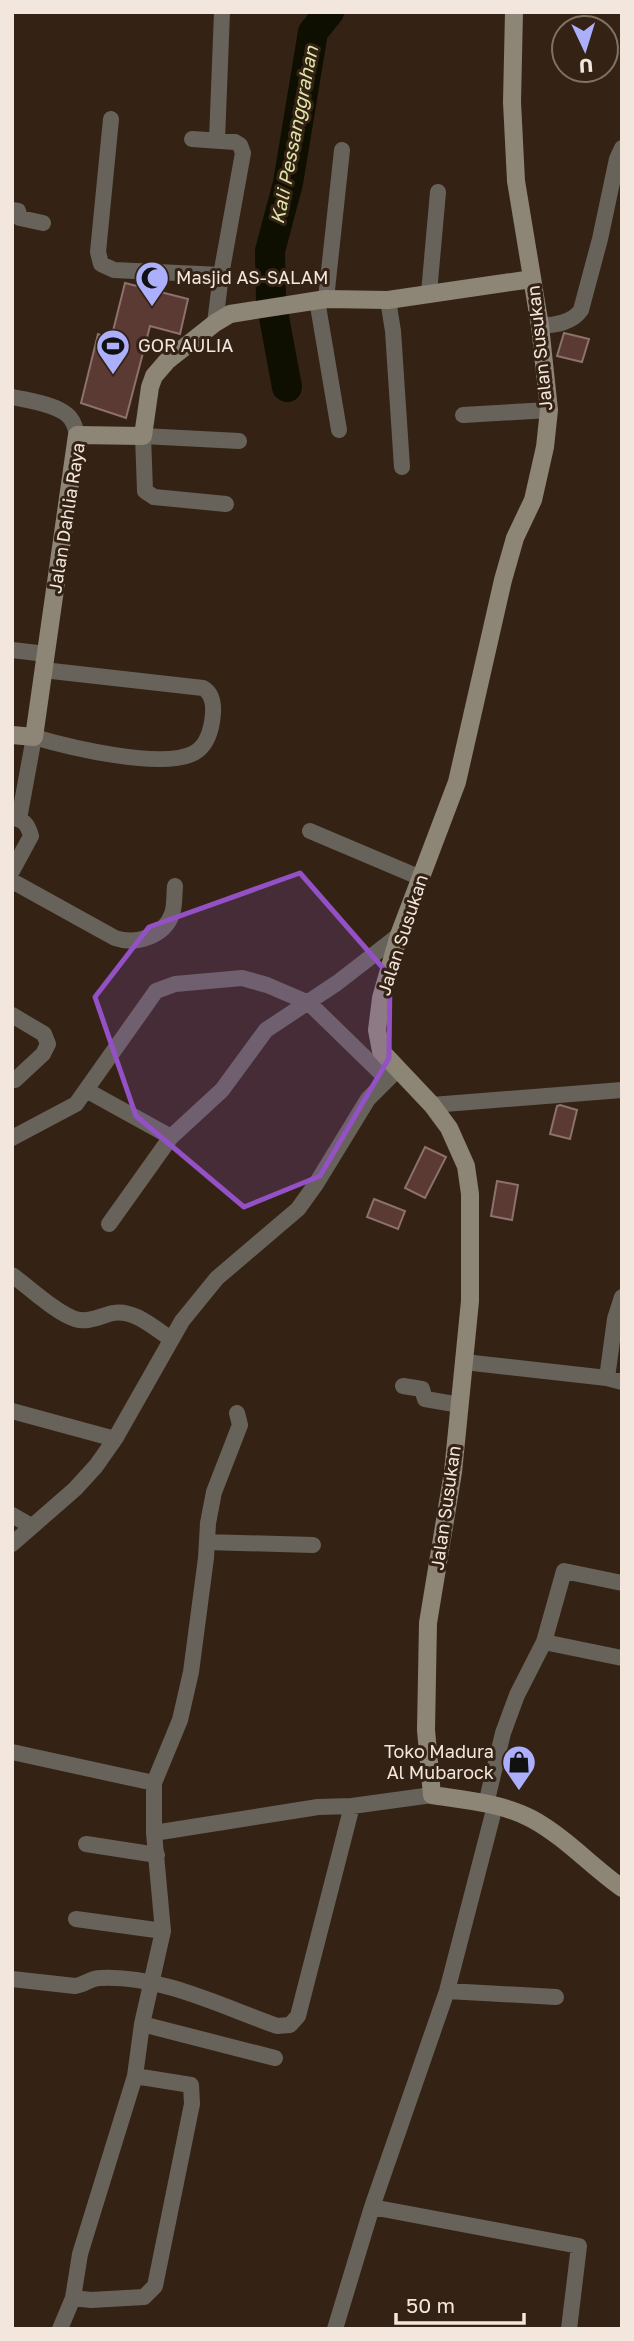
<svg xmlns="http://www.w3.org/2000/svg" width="634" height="2341" viewBox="0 0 634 2341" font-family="'Golos Text',sans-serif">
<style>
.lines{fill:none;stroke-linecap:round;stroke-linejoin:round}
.river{stroke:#0e0f00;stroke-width:30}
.building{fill:#5b3a34;stroke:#8c716c;stroke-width:2}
.street{stroke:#68635a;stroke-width:16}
.secondary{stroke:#8d8576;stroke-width:18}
.marked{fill:#9351c5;fill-opacity:0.2;stroke:#9351c5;stroke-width:5;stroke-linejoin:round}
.labels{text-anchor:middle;stroke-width:6;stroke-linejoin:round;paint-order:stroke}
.poi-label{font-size:18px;fill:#f2e6dd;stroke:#342315;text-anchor:start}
.street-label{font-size:18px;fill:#f2e6dd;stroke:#342315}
.water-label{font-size:19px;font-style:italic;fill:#e0e6a9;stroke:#342315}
</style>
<rect width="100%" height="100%" fill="#342315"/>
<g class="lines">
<!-- river -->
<path class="river" d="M287,387L271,301L270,251L288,183L313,32L329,12"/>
</g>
<!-- building -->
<path class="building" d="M125,283L188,299L180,334L150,326L126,418L81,403L98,334L111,339Z
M564,333L589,339L582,362L557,356Z
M560,1105L577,1110L570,1139L550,1134L557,1106Z
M425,1147L446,1157L425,1198L405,1188Z
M497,1181L518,1185L512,1220L491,1216Z
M374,1199L405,1211L398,1229L367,1217Z"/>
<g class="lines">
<!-- street -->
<path class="street" d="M111,119L98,252L101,264L114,270L221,275
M192,139L235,142L240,145L243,153L221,275L215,323
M217,140L222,12
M12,210L18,211L20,218L43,223
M429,293L438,192
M326,299L342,150
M317,300L339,430
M388,300L393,331L402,467
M540,326C555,325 572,323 581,310L600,239L617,159L622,148
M12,397C28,400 62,405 71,419C74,423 76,430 77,435
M463,415L549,410
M226,504L154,497L145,491L143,436L239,441
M12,650L46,654
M12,818C24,819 28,825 31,836L12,871
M19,819L34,737C68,747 162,770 194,753C205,747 210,734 212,722C214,710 214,694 203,688L43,670
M310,831L421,878
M12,881L115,938C135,945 164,937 172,914C175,906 174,895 175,886
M12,1015L44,1034L48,1044L43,1054L15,1080L12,1079
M86,1090L171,1137
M432,1105L622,1090
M12,1138L76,1104L156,991L175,984L242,978L267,985L309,1003L386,1078
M109,1224L171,1137L222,1090L266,1030L337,983L399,935
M12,1275C30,1288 55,1312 75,1319C89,1323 100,1316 113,1313C134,1309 154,1328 171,1339
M622,1297L615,1319L607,1378L622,1382
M464,1362L607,1378
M403,1386L422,1389L425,1399L460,1405
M12,1411L115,1439
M12,1515L31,1526
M207,1542L313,1545
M12,1544L75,1489L96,1466L115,1439L182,1321L217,1278L298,1209L316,1184L368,1099L398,1069
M544,1642L622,1658
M12,1752L154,1783
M486,1804L503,1733L517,1695L544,1642L564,1571L622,1583
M154,1833L318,1807L352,1806L432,1795
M86,1844L157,1855
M76,1919L163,1931
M12,1979L75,1986C85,1985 90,1978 100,1978C160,1975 221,2006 277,2026L290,2025L298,2016L352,1806
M447,1991L556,1997
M142,2024L275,2058
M372,2207L579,2246L569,2329
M73,2298L91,2300L144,2297L155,2286L192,2104L191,2085L135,2076
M60,2329L73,2298L80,2254L135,2076L142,2024L163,1931L154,1833V1783L180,1720L191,1672L206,1558L208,1523L214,1492L240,1425L237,1413
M335,2329L372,2207L447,1991L495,1806"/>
<!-- secondary -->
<path class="secondary" d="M514,12L512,102L516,181L540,326L549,410L545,447L533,500L515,538L503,580L457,782L399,935L381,998L377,1030L381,1051L432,1105L449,1128L466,1166L470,1194V1301L453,1472L428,1623L426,1730L432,1795C465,1800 502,1803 532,1819C565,1837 591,1866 622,1888
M12,735L34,737L77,435L143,436L150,387L154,376L167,361L215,323L230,314L326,299L388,300L532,279"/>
</g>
<!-- marked area -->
<path class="marked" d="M300,873L390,976L389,1058L320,1176L244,1207L136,1116L95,997L149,927Z"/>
<!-- icons -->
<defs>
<g id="mosque-pin" transform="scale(1.75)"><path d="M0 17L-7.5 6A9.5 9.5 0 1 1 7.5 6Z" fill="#acaffb" stroke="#342315"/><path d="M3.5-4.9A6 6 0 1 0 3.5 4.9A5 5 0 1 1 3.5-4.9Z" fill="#111"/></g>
<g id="stadium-pin" transform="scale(1.75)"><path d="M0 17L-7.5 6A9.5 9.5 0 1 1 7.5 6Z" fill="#acaffb" stroke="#342315"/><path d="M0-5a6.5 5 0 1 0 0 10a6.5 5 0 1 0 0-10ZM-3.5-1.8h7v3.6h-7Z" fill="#111"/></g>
<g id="shop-pin" transform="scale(1.75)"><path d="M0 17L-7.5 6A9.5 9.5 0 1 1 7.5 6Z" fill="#acaffb" stroke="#342315"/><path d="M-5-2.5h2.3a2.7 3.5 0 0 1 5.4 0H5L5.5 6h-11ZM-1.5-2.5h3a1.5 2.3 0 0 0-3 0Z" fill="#111"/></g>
</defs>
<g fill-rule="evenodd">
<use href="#mosque-pin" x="152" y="278"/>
<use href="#stadium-pin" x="113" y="346"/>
<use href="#shop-pin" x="519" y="1762"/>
</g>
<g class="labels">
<!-- poi labels -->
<g class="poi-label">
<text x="176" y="284">Masjid AS-SALAM</text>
<text x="138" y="352">GOR AULIA</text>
<text x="494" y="1758" text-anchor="end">Toko Madura<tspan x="494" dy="21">Al Mubarock</tspan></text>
</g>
<!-- street labels -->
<g class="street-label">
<text transform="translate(540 348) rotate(-96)" y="6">Jalan Susukan</text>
<text transform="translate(67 518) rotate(-81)" y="6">Jalan Dahlia Raya</text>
<text transform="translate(403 935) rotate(-72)" y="6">Jalan Susukan</text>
<text transform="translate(446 1508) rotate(-82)" y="6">Jalan Susukan</text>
</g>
<!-- water labels -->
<g class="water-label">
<text transform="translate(294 135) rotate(-79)" y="7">Kali Pessanggrahan</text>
</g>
</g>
<!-- border -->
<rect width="634" height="2341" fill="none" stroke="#f2e6dd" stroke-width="28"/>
<!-- north arrow -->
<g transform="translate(585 49) rotate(176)"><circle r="33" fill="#342315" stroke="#807165" stroke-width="2"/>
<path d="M0-5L12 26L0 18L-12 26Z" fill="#acaffb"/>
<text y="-10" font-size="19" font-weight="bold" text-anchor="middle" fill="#f2e6dd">U</text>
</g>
<!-- scale -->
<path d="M396 2313v10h128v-10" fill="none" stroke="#f2e6dd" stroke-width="3.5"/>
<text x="406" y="2313" font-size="21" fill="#f2e6dd" stroke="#342315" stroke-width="5" paint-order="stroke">50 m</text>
</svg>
